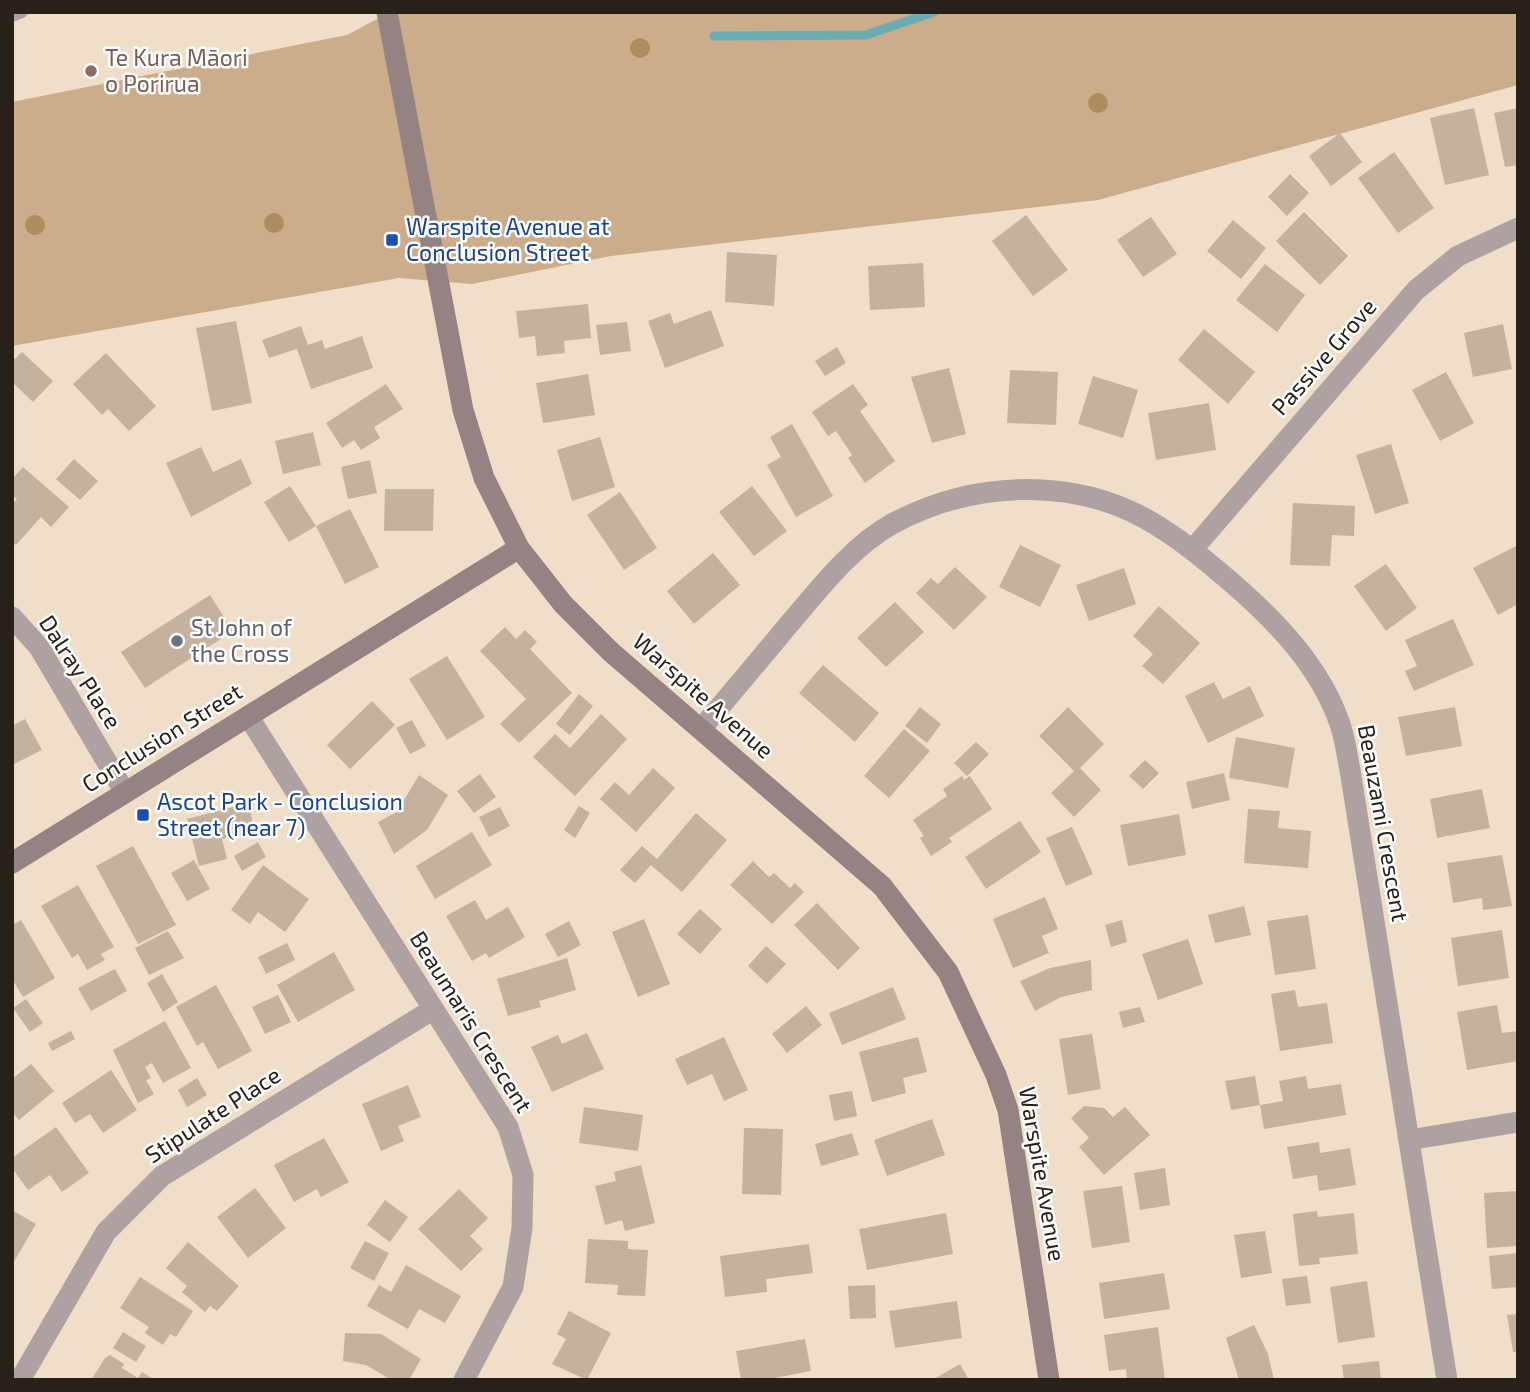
<svg xmlns="http://www.w3.org/2000/svg" width="1530" height="1392" viewBox="0 0 1530 1392" font-family="'Exo 2',sans-serif">
<style>
.green{fill:#ccad8b}
.lines{fill:none;stroke-linecap:round;stroke-linejoin:round}
.stream{stroke:#6bacb0;stroke-width:9}
.building{fill:#c4b29e}
.lane{stroke:#aea1a1;stroke-width:12}
.street{stroke:#aea1a1;stroke-width:21}
.secondary{stroke:#958282;stroke-width:21}
.tree{fill:#ae8d5d}
.education-dot{fill:#8d6e63;stroke:#fff;stroke-width:2.5}
.transit-dot{fill:#1a4fb4;stroke:#fff;stroke-width:2.5}
.worship-dot{fill:#6b7280;stroke:#fff;stroke-width:2.5}
.labels{text-anchor:middle;stroke-width:5;stroke-linejoin:round;paint-order:stroke}
.education-label{font-size:23px;fill:#785e54;stroke:#fff;text-anchor:start}
.transit-label{font-size:23px;fill:#164399;stroke:#fff;text-anchor:start}
.street-label{font-size:23px;fill:#282119;stroke:#fff}
.worship-label{font-size:23px;fill:#5b616d;stroke:#fff;text-anchor:start}
</style>
<rect width="100%" height="100%" fill="#f1dec9"/>
<!-- green -->
<path class="green" d="M390,12H1518V85L1098,200L611,256L472,284L399,278L12,346V102L347,35Z"/>
<g class="lines">
<!-- stream -->
<path class="stream" d="M714,36L866,35L934,12"/>
</g>
<!-- building -->
<path class="building" d="M1474,108L1489,175L1445,185L1430,118Z
M1518,108V165L1505,167L1494,113Z
M1340,133L1362,162L1331,186L1309,156Z
M1394,152L1434,208L1398,233L1358,178Z
M1290,174L1309,193L1287,216L1268,197Z
M1304,212L1348,256L1320,285L1276,241Z
M1026,215L1068,270L1033,296L992,241Z
M1151,217L1177,254L1143,277L1117,240Z
M1233,220L1266,248L1241,279L1207,251Z
M727,252L777,255L774,306L725,302Z
M923,263L925,307L870,310L868,266Z
M1265,264L1305,295L1277,332L1236,300Z
M588,304L591,338L564,341L565,353L537,356L535,336L519,338L516,311Z
M711,310L724,346L665,368L648,321L670,313L674,324Z
M236,321L252,403L212,411L196,328Z
M627,322L631,351L600,355L596,325Z
M1503,324L1512,369L1473,377L1464,333Z
M301,326L308,345L322,340L325,349L362,336L373,368L311,389L297,349L269,358L262,340Z
M1204,329L1255,372L1228,404L1178,360Z
M837,347L846,363L825,376L815,361Z
M22,352L53,381L33,402L12,382V357L15,359Z
M106,353L156,406L129,431L108,409L102,415L73,384Z
M949,368L966,434L932,443L911,377Z
M1010,370L1058,372L1056,425L1007,423Z
M1446,372L1474,423L1440,441L1412,390Z
M588,374L595,415L543,423L536,383Z
M1093,376L1138,390L1123,438L1078,424Z
M386,384L403,409L374,427L380,438L361,450L354,440L342,448L326,423Z
M853,384L868,405L860,411L895,461L865,483L848,458L852,455L836,431L828,436L812,412Z
M1209,403L1216,450L1156,460L1148,413Z
M792,424L833,496L796,517L767,465L781,457L770,437Z
M313,432L321,465L283,474L275,441Z
M600,437L615,487L572,501L557,450Z
M1391,444L1409,503L1375,514L1356,455Z
M201,447L213,472L241,459L252,484L191,517L166,463Z
M74,459L98,481L80,500L56,479Z
M370,460L377,493L348,499L341,467Z
M23,467L69,507L51,527L41,517L16,545L12,542V504L17,499L12,495V479Z
M290,486L316,526L350,509L379,567L345,584L316,526L289,542L264,502Z
M752,486L787,531L754,556L719,512Z
M385,489H434L433,531H384Z
M620,492L657,548L624,570L587,515Z
M1293,503L1355,506L1354,536L1332,535L1330,566L1290,565Z
M1020,545L1061,565L1040,607L999,587Z
M1518,545V604L1498,615L1473,568Z
M713,553L740,585L694,624L667,591Z
M1386,564L1417,608L1386,631L1354,586Z
M955,567L987,597L954,630L916,593L931,578L938,584Z
M1124,568L1136,604L1089,621L1076,585Z
M210,595L233,631L145,688L121,652Z
M895,602L924,632L886,667L857,638Z
M1159,606L1200,643L1163,684L1142,666L1153,654L1133,636Z
M1453,619L1474,665L1414,691L1405,671L1417,666L1405,640Z
M505,627L516,639L525,630L537,642L530,649L572,693L519,743L500,724L526,699L480,651Z
M447,656L485,717L447,740L409,679Z
M823,665L879,713L855,742L799,693Z
M1214,682L1223,699L1250,686L1264,716L1208,743L1185,696Z
M579,694L593,706L570,735L556,724Z
M372,701L395,725L350,769L327,745Z
M920,707L941,724L927,743L905,726Z
M1068,707L1104,744L1080,768L1101,790L1074,817L1051,793L1074,771L1039,736Z
M1455,707L1462,746L1406,756L1398,717Z
M601,714L627,739L575,796L533,757L555,734L570,748Z
M25,719L42,750L12,765V726Z
M412,720L426,746L410,754L396,728Z
M904,729L930,751L889,798L864,776Z
M1236,737L1295,748L1288,788L1229,778Z
M976,742L989,754L967,776L954,763Z
M1145,760L1159,773L1143,789L1129,776Z
M653,768L675,788L636,832L600,799L615,782L629,795Z
M1224,773L1230,800L1192,809L1186,782Z
M480,774L496,797L474,813L457,791Z
M419,775L448,795L427,830L394,854L378,822L397,812Z
M962,776L964,780L970,776L992,809L949,838L952,842L931,856L920,838L924,836L913,820L947,796L943,789Z
M1482,789L1490,828L1437,838L1430,799Z
M248,803L255,831L222,839L227,859L199,866L187,819Z
M579,806L590,813L575,838L564,830Z
M500,807L510,826L489,837L479,817Z
M1248,809L1280,811L1278,828L1311,831L1308,868L1244,863Z
M696,813L727,840L682,892L651,865L635,883L620,870L642,846L657,859Z
M1179,814L1186,855L1128,866L1120,825Z
M1020,821L1041,852L986,889L965,857Z
M1072,827L1093,874L1066,886L1046,838Z
M472,832L492,865L435,899L416,866Z
M258,842L266,857L242,871L234,856Z
M133,846L176,925L138,944L96,866Z
M1502,855L1512,906L1483,910L1482,898L1453,903L1447,863Z
M194,860L210,889L187,901L171,873Z
M753,861L769,877L774,873L790,888L795,883L804,892L772,924L730,885Z
M263,865L309,899L285,932L258,912L250,924L231,910Z
M78,885L114,947L101,954L105,960L87,970L78,954L72,958L41,906Z
M1045,897L1058,929L1042,936L1049,953L1013,968L993,919Z
M475,900L486,920L508,907L525,937L489,958L486,953L472,961L446,916Z
M817,903L860,948L838,970L794,925Z
M1244,906L1251,935L1215,943L1208,915Z
M700,909L722,929L700,954L677,934Z
M1308,915L1316,969L1275,975L1267,921Z
M644,919L670,984L638,997L612,932Z
M21,920L55,978L23,997L12,979V925Z
M1122,920L1127,942L1111,947L1105,925Z
M569,921L581,945L558,957L545,934Z
M1502,930L1509,978L1458,986L1451,938Z
M168,931L184,958L149,975L135,948Z
M1188,939L1203,984L1158,1000L1142,954Z
M287,943L295,960L266,974L258,957Z
M766,946L786,964L767,984L748,966Z
M334,952L355,990L298,1022L277,985Z
M567,958L576,990L539,1001L541,1007L508,1016L497,979Z
M1091,960L1092,990L1061,997L1035,1011L1020,981L1050,968Z
M115,969L127,991L91,1011L78,988Z
M162,974L178,1002L163,1012L147,983Z
M216,985L252,1051L218,1069L203,1042L197,1046L176,1007Z
M893,987L906,1019L842,1045L829,1013Z
M1295,990L1298,1007L1327,1003L1333,1043L1280,1051L1271,994Z
M278,995L291,1022L265,1034L252,1007Z
M26,999L43,1023L30,1032L13,1008Z
M1497,1005L1502,1033L1518,1031V1061L1467,1070L1457,1012Z
M806,1006L822,1025L787,1053L772,1034Z
M1140,1007L1145,1022L1123,1028L1119,1012Z
M165,1021L191,1068L163,1083L152,1063L145,1067L151,1078L146,1080L154,1094L138,1103L113,1050Z
M71,1031L75,1039L52,1051L48,1043Z
M587,1033L604,1069L552,1092L531,1047L558,1035L562,1044Z
M1092,1034L1101,1089L1068,1095L1059,1039Z
M724,1037L748,1090L724,1101L712,1074L687,1085L675,1059Z
M918,1037L927,1072L903,1078L906,1093L872,1102L859,1052Z
M31,1064L54,1091L19,1120L12,1112V1079Z
M111,1070L137,1110L103,1133L90,1114L75,1123L62,1103Z
M1255,1076L1260,1105L1231,1110L1225,1081Z
M1306,1076L1308,1089L1341,1084L1346,1115L1264,1129L1260,1105L1283,1101L1279,1081Z
M197,1078L207,1095L187,1107L178,1090Z
M408,1085L421,1117L398,1126L404,1141L381,1151L362,1104Z
M852,1091L857,1116L834,1121L829,1095Z
M1084,1106L1104,1108L1113,1117L1125,1107L1150,1135L1104,1175L1079,1147L1089,1138L1071,1118Z
M584,1107L643,1115L638,1151L579,1143Z
M932,1119L945,1155L887,1176L874,1140Z
M56,1127L89,1173L62,1192L50,1175L28,1190L12,1168V1158Z
M744,1128L783,1129L781,1195L742,1194Z
M852,1133L859,1155L821,1166L815,1144Z
M324,1138L349,1182L321,1197L317,1189L294,1202L274,1165Z
M1319,1142L1320,1153L1350,1148L1356,1185L1319,1191L1317,1175L1293,1179L1287,1147Z
M641,1165L655,1223L625,1231L622,1220L605,1225L595,1186L616,1181L614,1172Z
M1165,1168L1170,1205L1140,1210L1134,1173Z
M1122,1186L1130,1242L1092,1248L1083,1191Z
M255,1188L286,1228L248,1258L217,1217Z
M459,1189L488,1218L470,1236L483,1249L461,1271L418,1229Z
M1518,1191V1246L1487,1248L1484,1193Z
M385,1200L408,1217L390,1242L367,1225Z
M12,1210L36,1224L12,1265Z
M1317,1211L1318,1217L1354,1213L1358,1254L1319,1258L1320,1264L1299,1266L1293,1214Z
M946,1213L953,1254L867,1270L859,1229Z
M1265,1231L1272,1273L1241,1278L1234,1235Z
M588,1239L628,1241V1249L648,1250L645,1296L617,1295L618,1285L585,1283Z
M365,1241L389,1253L374,1281L350,1268Z
M188,1242L239,1286L217,1311L210,1306L205,1312L182,1292L187,1286L166,1268Z
M809,1244L813,1273L766,1279L767,1292L725,1297L720,1256Z
M1518,1253V1287L1492,1289L1489,1256Z
M406,1265L461,1296L445,1323L419,1309L408,1329L367,1306L379,1285L391,1292Z
M1164,1273L1170,1309L1104,1319L1099,1283Z
M1307,1276L1311,1303L1286,1306L1282,1279Z
M140,1277L193,1311L176,1337L170,1334L163,1345L145,1333L149,1327L120,1308Z
M1367,1281L1375,1337L1338,1343L1330,1287Z
M875,1285L876,1318L850,1319L848,1286Z
M957,1301L962,1338L895,1348L889,1311Z
M569,1311L611,1333L587,1380L552,1364L566,1339L557,1334Z
M1518,1314V1352H1513L1507,1315Z
M1254,1325L1268,1354L1274,1380H1239L1226,1338Z
M1158,1327L1165,1380H1127L1126,1369L1109,1371L1104,1335Z
M123,1332L146,1346L136,1362L113,1348Z
M345,1333L381,1334L421,1359L409,1380H391L366,1365L343,1361Z
M805,1339L811,1371L764,1380H741L736,1351Z
M110,1355L124,1364L122,1368L138,1378L142,1372L155,1380H91L105,1358Z
M1379,1361L1381,1380H1344L1342,1365Z
M960,1364L969,1380H932Z"/>
<g class="lines">
<!-- lane -->
<path class="lane" d="M12,16L22,12"/>
<!-- street -->
<path class="street" d="M1193,549L1416,290L1458,256L1518,228
M12,617L39,647L124,791
M248,716L508,1127L523,1175L522,1228L513,1287L464,1380
M701,729C731,694 760,659 790,623C820,588 851,547 892,524C969,482 1068,476 1146,519C1178,537 1204,559 1231,582C1276,621 1320,666 1340,724C1345,739 1347,755 1350,770L1447,1380
M1409,1140L1518,1122
M20,1380L106,1232L162,1176L432,1010"/>
<!-- secondary -->
<path class="secondary" d="M387,12L463,410L484,478L519,548L563,604L611,652L882,886L948,972L996,1075L1008,1110L1049,1380
M12,863L519,548"/>
</g>
<!-- trees -->
<g class="tree">
<circle cx="640" cy="48" r="10"/>
<circle cx="1098" cy="103" r="10"/>
<circle cx="274" cy="223" r="10"/>
<circle cx="35" cy="225" r="10"/>
</g>
<!-- markers -->
<circle class="education-dot" cx="91" cy="71" r="7"/>
<g class="transit-dot">
<rect x="385" y="233" width="14" height="14" rx="3.5"/>
<rect x="136" y="808" width="14" height="14" rx="3.5"/>
</g>
<circle class="worship-dot" cx="177" cy="641" r="7"/>
<g class="labels">
<!-- education labels -->
<g class="education-label">
<text x="105" y="66">Te Kura Māori<tspan x="105" dy="26">o Porirua</tspan></text>
</g>
<!-- transit labels -->
<g class="transit-label">
<text x="406" y="235">Warspite Avenue at<tspan x="406" dy="26">Conclusion Street</tspan></text>
<text x="157" y="810">Ascot Park - Conclusion<tspan x="157" dy="26">Street (near 7)</tspan></text>
</g>
<!-- street labels -->
<g class="street-label">
<text transform="translate(1324 357) rotate(-49)" y="8">Passive Grove</text>
<text transform="translate(80 672) rotate(57)" y="8">Dalray Place</text>
<text transform="translate(703 696) rotate(41)" y="8">Warspite Avenue</text>
<text transform="translate(162 738) rotate(-32)" y="8">Conclusion Street</text>
<text transform="translate(1383 823) rotate(80)" y="8">Beauzami Crescent</text>
<text transform="translate(471 1022) rotate(58)" y="8">Beaumaris Crescent</text>
<text transform="translate(213 1115) rotate(-33)" y="8">Stipulate Place</text>
<text transform="translate(1042 1174) rotate(80)" y="8">Warspite Avenue</text>
</g>
<!-- worship labels -->
<g class="worship-label">
<text x="191" y="636">St John of<tspan x="191" dy="26">the Cross</tspan></text>
</g>
</g>
<!-- border -->
<rect width="1530" height="1392" fill="none" stroke="#282119" stroke-width="28"/>
</svg>
